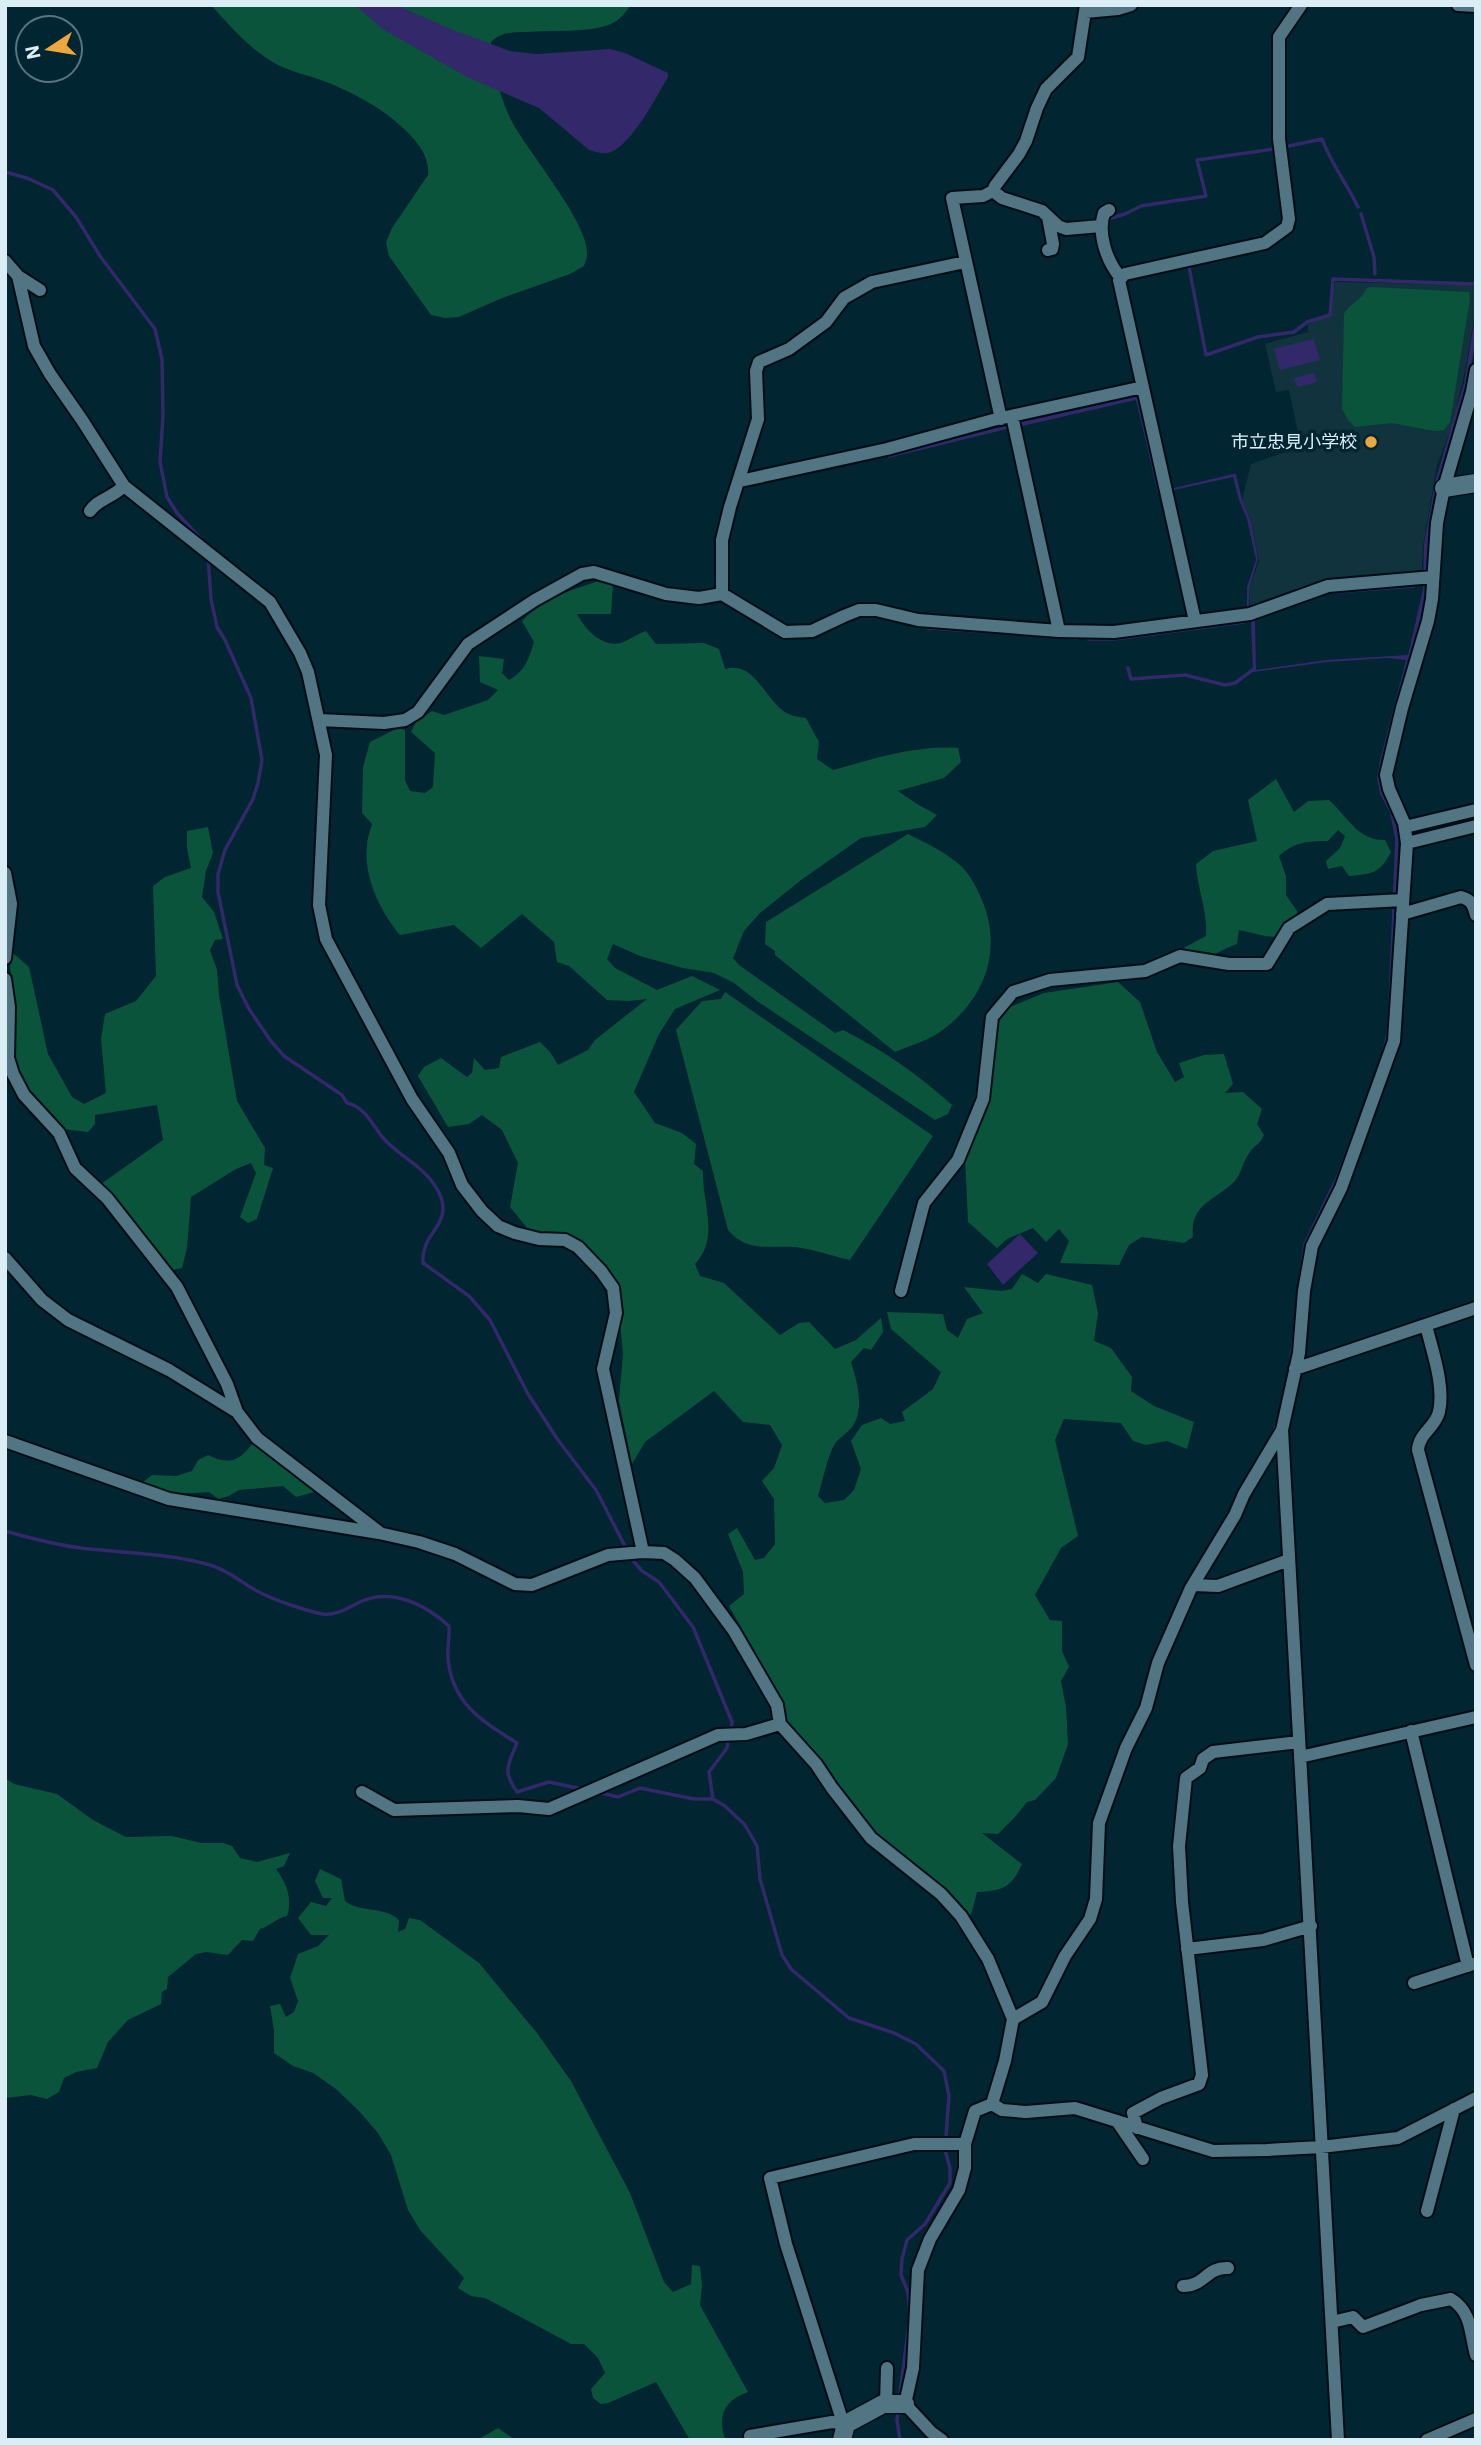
<svg xmlns="http://www.w3.org/2000/svg" width="1481" height="2445" viewBox="0 0 1481 2445" font-family="'IBM Plex Sans','Noto Sans JP',sans-serif">
<style>
.built{fill:#10333e}
.green{fill:#0b543c}
.water{fill:#32286a}
.lines{fill:none;stroke-linecap:round;stroke-linejoin:round}
.stream{stroke:#32286a;stroke-width:3.5}
.street-casing{stroke:#000d16;stroke-width:16}
.secondary-casing{stroke:#000d16;stroke-width:21}
.street{stroke:#527583;stroke-width:12}
.secondary{stroke:#527583;stroke-width:18}
.poi-dot{fill:#eea73d;stroke:#012531;stroke-width:2.5}
.labels{text-anchor:middle;stroke-width:7;stroke-linejoin:round;paint-order:stroke}
.poi-label{font-size:18px;fill:#dbeef6;stroke:#012531;text-anchor:end}
</style>
<rect width="100%" height="100%" fill="#012531"/>
<!-- built -->
<path class="built" d="M1335,282L1476,285V308L1465,371L1453,423L1437,465L1423,546L1422,571L1327,580L1250,607L1249,590L1259,561L1251,520L1242,500L1251,464L1289,451L1299,438L1289,390L1276,392L1265,344L1308,332V324L1331,315Z"/>
<!-- green -->
<path class="green" d="M211,5H631C625,13 620,20 611,24C590,33 551,30 527,32C514,32 501,32 491,42C491,65 501,99 511,120C527,151 590,224 587,255C587,259 585,262 584,266L570,274L502,298L459,317L445,318L431,315L389,256L386,242L392,228L428,175C430,157 417,141 404,129C380,106 352,92 321,80C307,75 293,72 280,66C252,52 232,28 211,5Z
M1371,287L1469,292L1470,299L1450,422L1444,430L1434,431L1392,423L1355,427L1348,420L1342,409L1344,314C1350,303 1360,302 1367,288Z
M599,581L613,584L611,614H577C585,629 602,648 621,643C629,640 637,634 646,631L656,644L704,643L719,649L725,669C754,660 765,699 785,712C790,716 800,717 806,718L819,742L817,759L833,770C874,759 915,745 958,748L961,762L944,778L898,791L917,804L937,815L925,827L861,838L801,880L760,913L744,931L733,958L739,965L835,1033L843,1030C883,1050 919,1075 952,1105L948,1114L935,1120L757,1001L734,983L714,973L683,968L640,956L613,944L607,959L615,968L657,990L692,976L720,990L675,1009L659,1034L634,1092L655,1123L682,1133L696,1144L694,1164L703,1171C702,1203 720,1238 695,1264L700,1276L724,1283L780,1335L799,1323L809,1322L835,1349L856,1340L881,1318L883,1332L871,1350L864,1348L851,1362C857,1381 865,1410 852,1427C846,1435 837,1438 833,1447C826,1462 823,1480 818,1496L825,1503L844,1500L854,1490L861,1469L851,1441L862,1425L881,1418L890,1424L905,1421L902,1412L933,1389L941,1372L891,1329L887,1312L943,1314L947,1330L958,1338L967,1319L983,1313L964,1287L1002,1291L1012,1289L1022,1274L1038,1283L1046,1274L1092,1285L1098,1313L1094,1341L1111,1348L1132,1377L1131,1391L1154,1406L1194,1422L1187,1449L1167,1441L1146,1445L1133,1441L1121,1423L1064,1419L1055,1440L1078,1536L1061,1548L1035,1595L1050,1620L1062,1621V1651L1069,1667L1061,1681L1066,1707L1068,1744L1056,1778L1035,1800L1027,1802L1015,1817L998,1834L982,1833L1022,1864C1012,1887 1003,1891 977,1892L971,1915L926,1877L913,1862L871,1829L788,1723L782,1701L729,1606L744,1594L743,1572L728,1534L737,1528L755,1560L764,1558L775,1544L774,1499L762,1481L774,1468L782,1445L770,1425L743,1422L714,1391L645,1442L632,1464L619,1401L623,1354L619,1309L601,1271L566,1247L528,1229L510,1207L518,1163L502,1130L482,1115L469,1124L448,1127L418,1076L424,1067L441,1058L467,1077L472,1073L474,1058L485,1070L499,1068L501,1057L540,1042L550,1052L558,1065L588,1050L595,1040L647,999L628,1001L607,1000L569,966L557,962L554,942L522,914L481,948L454,925L400,935C381,913 363,876 367,846C367,839 370,831 372,824L362,813L363,767L370,742L398,728L405,730V780L410,791L425,793L433,787L435,753L411,732L416,722L432,711L444,715L488,700L498,690L480,682L479,656L504,659L502,673L509,680C525,671 529,659 534,642L522,621C543,599 570,590 599,581Z
M1276,779L1294,812L1308,801L1329,800C1348,817 1358,841 1385,840L1391,852C1380,873 1373,874 1349,876L1342,866L1328,869L1326,861L1340,848L1345,836L1338,830L1328,841C1309,841 1294,842 1279,856L1286,876V895L1297,911L1298,928C1278,944 1262,934 1239,930L1237,944C1211,953 1209,966 1182,949L1206,936C1208,912 1197,888 1196,864L1213,851L1257,841L1248,800Z
M208,827L213,853L206,871L202,897L214,912L223,939L215,940L210,950L217,970L219,995L237,1101L265,1148L264,1165L273,1168L257,1219L248,1223L240,1217L256,1173L251,1163L236,1169L191,1197L187,1248L182,1268L172,1270L101,1184L163,1140L157,1105L95,1115V1124L88,1132L62,1129L28,1094L15,1063L12,1040L14,1017L10,967L13,953L29,967L48,1054L72,1097L84,1104L106,1093L101,1039L105,1014L136,1001L156,976L153,886L165,877L191,868L187,848V831Z
M908,834C926,843 948,853 963,868C974,880 981,896 986,911C1000,957 982,1000 944,1029C931,1040 911,1045 895,1052L775,955V951L765,944L766,922Z
M1118,982L1140,1002L1157,1052L1175,1082L1184,1077L1179,1063L1204,1055L1224,1054L1233,1084L1225,1093L1243,1092L1262,1109L1257,1124L1264,1135C1259,1146 1255,1144 1250,1152C1243,1161 1242,1173 1234,1182C1215,1200 1189,1205 1193,1237L1184,1243L1142,1237L1129,1245L1119,1265L1060,1263L1069,1241L1059,1229L1046,1242L1033,1228L1007,1239L997,1248L968,1222L965,1155L983,1050L1000,1011L1044,993Z
M725,992L933,1136L850,1260C832,1256 813,1249 795,1247C768,1245 748,1253 728,1230L676,1030L702,1001L721,999Z
M252,1444L318,1491L296,1497L283,1486L239,1490L229,1496L218,1499L209,1492C184,1494 166,1495 143,1482L152,1475L176,1476L192,1471L198,1460L208,1455C228,1465 239,1462 252,1444Z
M5,1778L14,1784L57,1794L93,1820L126,1837L172,1836L201,1843H223L232,1846L240,1858L257,1862L290,1853L284,1866L276,1869C286,1882 293,1899 287,1916C276,1918 271,1926 260,1929L253,1941L242,1940L228,1955L206,1952L196,1954L168,1977L167,1989L162,1992L161,2004L128,2020L108,2042L97,2068L76,2072L64,2078L59,2092L47,2099L31,2095L5,2098Z
M320,1869L341,1879L345,1901C360,1913 385,1906 399,1920L398,1932L405,1929L409,1918L420,1920L479,1963L537,2033L571,2081L630,2193L664,2282L673,2292L691,2284L692,2265L700,2266L702,2286L700,2305L748,2392C725,2400 717,2415 725,2439L729,2440H690L656,2382L608,2403L601,2404L593,2398L591,2389L605,2373L598,2358L584,2344H571L485,2298L471,2296L458,2288L464,2278L420,2230L408,2210L391,2155L378,2133L359,2111L336,2089L313,2073L293,2066L274,2053V2030L270,2006L280,2004L286,2017L294,2012L298,2001L290,1978L298,1954L318,1946L329,1935H311L298,1918L311,1902L326,1906L332,1898H323L315,1881Z
M498,2428L515,2440H478L479,2439Z"/>
<!-- water -->
<path class="water" d="M355,5H396L453,30L510,51L537,54L610,49L625,53L668,73V77C657,96 632,144 611,152C603,155 597,152 589,150L539,108L467,77L384,30Z
M1476,311V338L1464,405L1442,467L1428,589L1421,623L1386,754L1400,839L1395,838L1390,813L1380,794L1377,778L1380,760L1406,660L1388,658L1327,662L1253,672L1251,621H1255L1256,670L1326,660L1408,655L1423,589L1424,544L1435,482L1464,383Z
M1314,339L1320,360L1280,370L1274,349Z
M1314,373L1317,382L1297,387L1294,378Z
M1138,396L1161,494H1158L1136,400L1022,426L1021,422Z
M1006,426L1007,429L888,458V455Z
M1233,474H1236L1242,500L1251,521L1258,559L1249,590V607L1247,608V587L1256,560L1247,519L1239,500L1233,477L1174,490V488Z
M1020,1234L1038,1253L1003,1285L987,1264Z"/>
<g class="lines">
<!-- stream -->
<path class="stream" d="M1284,147L1322,139C1331,163 1346,183 1358,207
M5,172L27,178L53,190L76,217L100,256L155,329L162,359L163,415L160,462L167,497L177,513L202,540
M1361,214L1374,257L1375,274
M1107,219L1125,214L1141,206L1206,196L1197,160L1273,149
M1189,267L1206,355L1258,337L1294,332L1307,322L1330,315L1333,279L1476,284
M208,557L211,599L217,627L225,640L251,698L262,760L258,783L253,799L225,850L218,874V892L237,985L249,1009L270,1040L284,1056L342,1095L347,1103C366,1107 373,1127 385,1140C398,1154 418,1164 430,1179C437,1188 443,1197 443,1209C443,1228 421,1237 423,1263L469,1296L490,1320L528,1394L558,1440L596,1490L627,1550
M1334,592L1414,586
M928,628L991,632
M1022,634L1077,638
M1088,639H1114L1244,622
M1128,668L1131,679L1185,675L1225,685L1235,683L1254,669
M1384,1051L1389,1029L1397,836
M1299,1287L1305,1244L1338,1176L1359,1121
M1271,1438C1289,1401 1292,1349 1297,1309
M1240,1489L1267,1444
M5,1531C33,1539 60,1546 89,1549C129,1553 171,1554 210,1565C233,1572 242,1584 261,1593C274,1600 307,1611 322,1614C337,1616 349,1607 362,1601C393,1588 426,1605 449,1626C450,1637 447,1647 448,1658C452,1704 482,1721 517,1743C508,1765 502,1771 517,1792L549,1782L582,1789
M630,1557L642,1571L659,1582L693,1627L732,1722L731,1730
M597,1792L618,1797L640,1788L694,1799H713L725,1806L745,1825L757,1846L760,1879L782,1955L791,1969L849,2018L894,2033L916,2044L944,2071L949,2096L945,2150L950,2168V2183L925,2224L907,2240L902,2259L901,2275L908,2292L910,2313
M713,1799L709,1772L727,1748L729,1737
M899,2400L909,2324
M898,2411L897,2420L900,2440"/>
<!-- street casing -->
<g class="street-casing">
<path id="street" d="M1458,5L1476,6
M1085,12L1118,9L1131,5
M993,191L1002,198L1042,211L1058,226L1066,229L1101,226
M1109,210L1104,213C1097,234 1107,262 1121,278
M1048,217L1053,244L1052,249L1048,250
M5,261L18,276L34,346L50,374L82,420L124,486L270,602L300,653L308,672L326,755L319,905L326,939L412,1099L449,1153L462,1185L482,1211L498,1226L515,1233L539,1239L565,1240L578,1247L601,1271L613,1288L616,1313L603,1369L643,1552
M18,276L40,290
M1012,416L1059,631
M1001,419L952,198L983,196L993,191L995,186L1019,154L1026,141L1037,108L1046,89L1078,57L1086,5
M740,481L887,449L993,420L1143,387
M90,511C98,499 112,498 124,486
M722,594V540L730,507L758,419L756,371L759,362L789,349L826,322L844,298L872,282L965,262
M1195,621L1119,280L1125,274L1265,243L1287,227L1289,219L1279,139V37L1301,5
M319,720L384,723L405,720L418,712L468,644L535,600L582,574L594,572L666,594L699,598L722,594L785,632L812,631L844,616L859,610H876L918,620L1059,631L1114,632L1250,614L1328,586L1433,577
M1405,827L1476,810
M1407,843L1476,826
M5,873L11,904L5,958
M1402,914L1461,897C1472,900 1473,905 1476,915
M5,979L9,1007L8,1058L13,1074L24,1095L59,1133L75,1168L107,1198L177,1287L227,1384L237,1412L257,1438L379,1532
M5,1258L42,1300L68,1320L169,1370L237,1412
M901,1291L924,1203L958,1160L983,1099L992,1017L1013,992L1050,980L1145,971L1180,956L1229,964H1267L1289,928L1327,904L1403,900
M1426,1325C1432,1351 1445,1385 1439,1412C1435,1428 1419,1433 1418,1450L1476,1665
M1295,1369L1476,1308
M5,1441L169,1499L379,1533L419,1542L455,1554L515,1584L532,1585L608,1555L643,1552L664,1553L675,1560L695,1578L734,1631L777,1705L780,1724L816,1764L832,1788L871,1838L941,1894L961,1916L988,1959L1013,2019L1005,2061L992,2104
M1193,1585L1218,1586L1289,1560
M1411,1731L1468,1966
M1300,1757L1476,1717
M362,1792L394,1810L518,1806L549,1809L718,1735L746,1734L780,1724
M1187,1949L1263,1940L1311,1926
M1414,1983L1473,1964
M1013,2019L1042,2002L1065,1956L1090,1919L1096,1899L1099,1823L1126,1748L1146,1708L1158,1663L1191,1588L1235,1515L1244,1494L1282,1430
M992,2104L1002,2110L1026,2112L1075,2108L1213,2151L1267,2150L1321,2147L1398,2138L1476,2098
M1117,2121L1143,2159
M1137,2128L1133,2113L1161,2098L1199,2084L1202,2075L1182,1902L1179,1846L1186,1778L1200,1768L1203,1759L1213,1752L1299,1742
M1427,2211L1454,2109
M1183,2286C1205,2286 1206,2267 1228,2268
M1332,2322L1353,2317L1363,2327L1421,2305L1451,2299C1472,2312 1470,2333 1476,2355
M886,2404L887,2368
M843,2423L786,2244L770,2178L914,2144H965
M750,2436L832,2422L846,2424
M942,2440L931,2432L905,2404L913,2368L918,2270L930,2239L959,2190L965,2168V2144L975,2111L992,2104
M1338,2440L1282,1430L1299,1353L1304,1291L1312,1246L1341,1188L1394,1041L1407,843L1404,823L1389,789L1386,775L1402,708L1428,621L1432,599L1437,523L1444,488L1472,392L1476,370
M1427,2440L1476,2419"/>
</g>
<!-- secondary casing -->
<g class="secondary-casing">
<path id="secondary" d="M1444,488L1476,483
M842,2440L846,2424L883,2404H905"/>
</g>
<!-- street -->
<use href="#street" class="street"/>
<!-- secondary -->
<use href="#secondary" class="secondary"/>
</g>
<!-- markers -->
<circle class="poi-dot" cx="1371" cy="442" r="7"/>
<g class="labels">
<!-- poi labels -->
<g class="poi-label">
<text x="1357" y="448">市立忠見小学校</text>
</g>
</g>
<!-- border -->
<rect width="1481" height="2445" fill="none" stroke="#dbeef6" stroke-width="14"/>
<!-- north arrow -->
<g transform="translate(49 49) rotate(258)"><circle r="33" fill="#012531" stroke="#587580" stroke-width="2"/>
<path d="M0-5L12 26L0 18L-12 26Z" fill="#eea73d"/>
<text y="-10" font-size="19" font-weight="bold" text-anchor="middle" fill="#dbeef6">N</text>
</g>
</svg>
